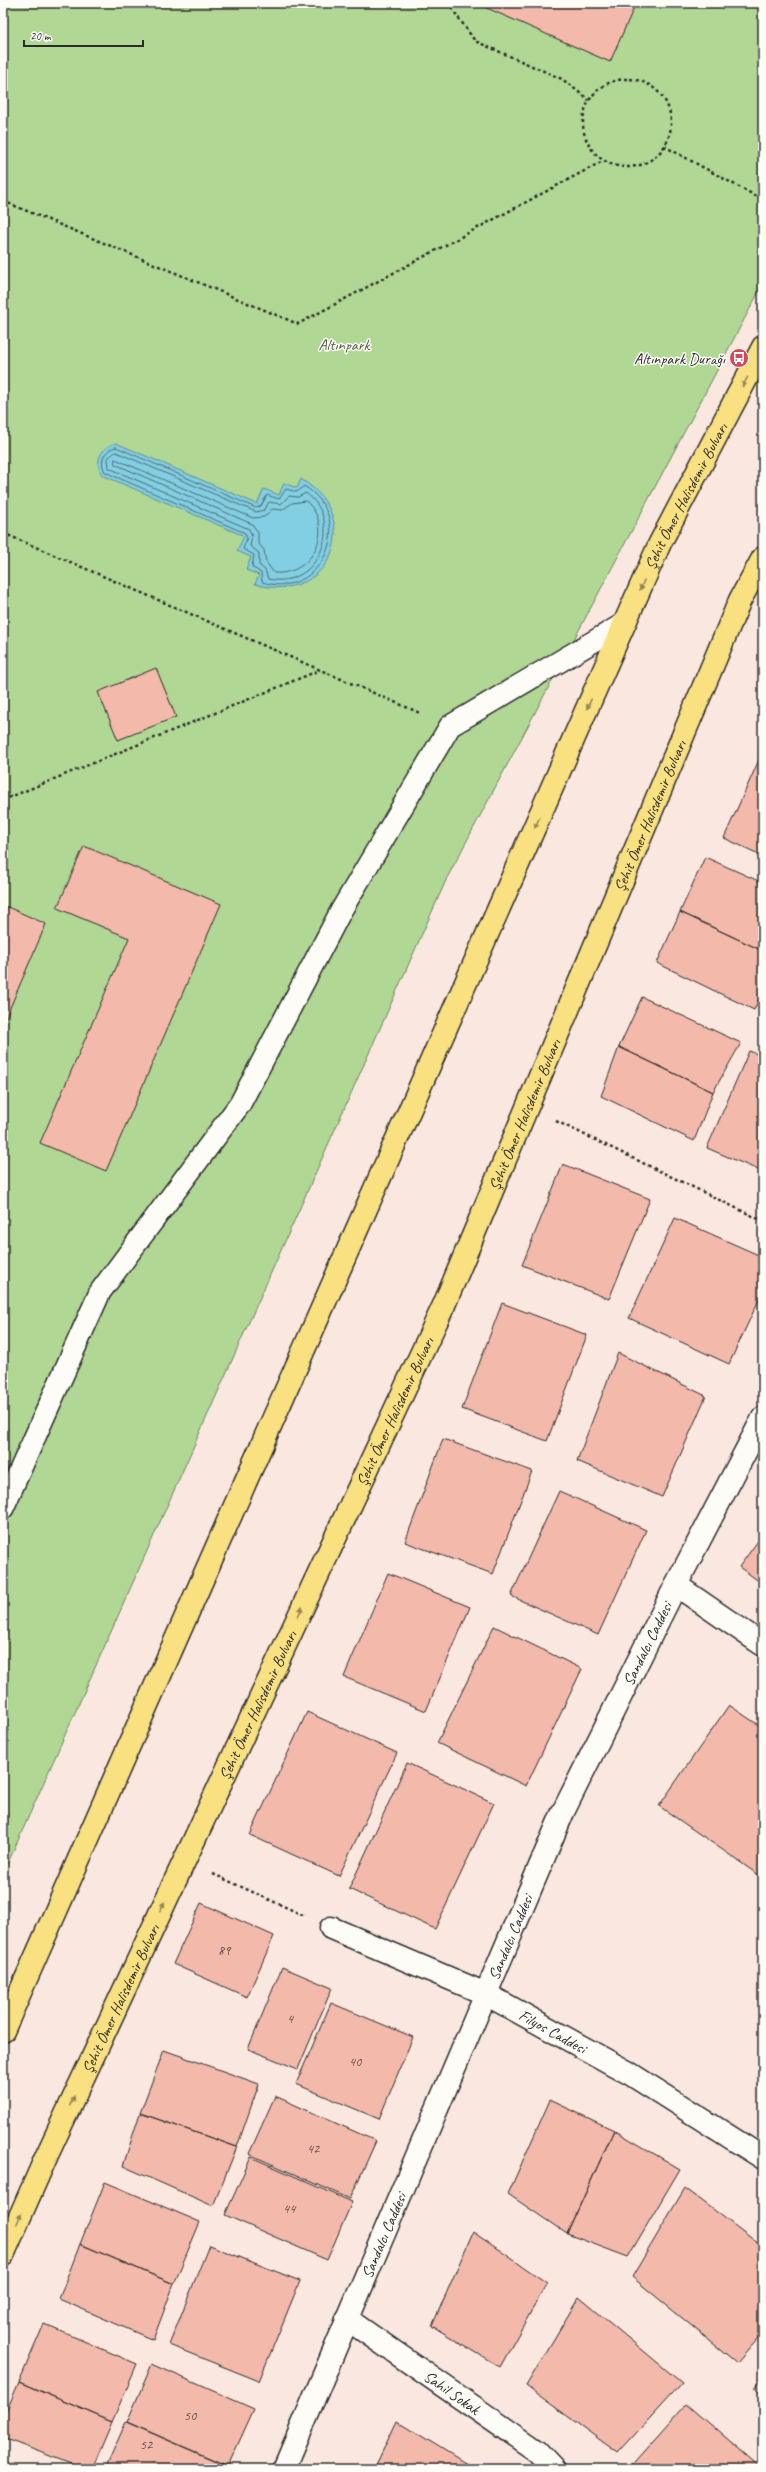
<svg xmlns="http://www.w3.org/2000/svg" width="766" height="2472" viewBox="0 0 766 2472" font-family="Caveat,sans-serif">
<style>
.green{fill:#b0d794;stroke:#6e8160}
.water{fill:#82cee2;stroke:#5f8d99}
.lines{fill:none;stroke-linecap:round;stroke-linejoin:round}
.shore{stroke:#4e6c74;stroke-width:1}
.building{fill:#f3b9ab;stroke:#2b2b2b}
.lane-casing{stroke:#2b2b2b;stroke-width:24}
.street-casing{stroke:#2b2b2b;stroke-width:25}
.highway-casing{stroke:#2b2b2b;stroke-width:25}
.path{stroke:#2b2b2b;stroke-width:2.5;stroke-dasharray:3 3;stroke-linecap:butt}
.lane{stroke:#fdfcf7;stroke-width:21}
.street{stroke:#fdfcf7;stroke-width:22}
.highway{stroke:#f9e181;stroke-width:22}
.oneway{fill:#928656}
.labels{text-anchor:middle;stroke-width:3;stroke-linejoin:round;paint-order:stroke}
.number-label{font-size:14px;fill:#5d4e4b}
.park-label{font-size:16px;fill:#535f4a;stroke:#fdfcf7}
.poi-label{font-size:16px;fill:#2b2b2b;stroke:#fdfcf7;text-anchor:end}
.street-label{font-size:16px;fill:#2b2b2b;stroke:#fdfcf7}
</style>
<rect width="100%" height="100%" fill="#fae8e0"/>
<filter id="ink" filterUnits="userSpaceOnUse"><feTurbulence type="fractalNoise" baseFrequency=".025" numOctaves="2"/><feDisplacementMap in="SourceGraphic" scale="8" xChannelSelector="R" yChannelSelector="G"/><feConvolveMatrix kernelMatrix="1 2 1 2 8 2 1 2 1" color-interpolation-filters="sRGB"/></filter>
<g filter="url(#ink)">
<!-- green -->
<path class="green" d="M3,3H763V284L447,878L3,1874Z"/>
<!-- water -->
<path class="water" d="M116,443L257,504L264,489L279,495L284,483L297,488L301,479C367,520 329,606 255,584L259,575L246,570L251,557L237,551L244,536L102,475C94,461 101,447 116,443Z"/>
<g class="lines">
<!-- shore -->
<path class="shore" d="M116,447L256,508L261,506L267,495L279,499L286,489L297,492L304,486C358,519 322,601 262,582L261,573L252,567L254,555L243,549L247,538L245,533L105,472C99,461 104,450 116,447Z
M116,452L256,512L264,510L269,502L281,504L289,496L298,497L306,493C346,523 318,590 268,579L265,570L259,565V553L250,546L252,536L249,529L109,468L108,458Z
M115,459L253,518L264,517L272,509L282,510L292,503L306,501C336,528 313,576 274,573L266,562L264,550L258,543V532L252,524L115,464Z"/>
</g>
<!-- building -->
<path class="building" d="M481,3H636L610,62L480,5Z
M156,668L176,717L118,740L98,692Z
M763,751V856L724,838Z
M84,846L221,904L106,1171L40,1143L129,938L57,908Z
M705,857L763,883V951L680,912Z
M3,905L46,924L3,1024Z
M680,912L763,951V990L754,1010L657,963Z
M642,997L741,1043L713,1092L619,1047Z
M619,1047L713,1092L694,1141L601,1096Z
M749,1051L763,1056V1172L707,1148Z
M563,1164L650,1199L609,1299L522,1265Z
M675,1218L763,1257V1291L729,1364L629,1318Z
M502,1303L587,1335L547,1441L462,1409Z
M618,1353L706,1396L662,1497L577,1461Z
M443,1439L532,1471L493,1574L405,1542Z
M559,1491L646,1530L598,1635L511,1596Z
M763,1534V1584L739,1567Z
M388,1573L470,1607L426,1711L344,1677Z
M494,1626L582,1669L526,1786L437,1743Z
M729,1705L763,1728V1878L659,1806Z
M307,1712L397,1753L339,1876L250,1835Z
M407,1763L494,1803L435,1929L349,1889Z
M201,1903L274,1936L247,1997L173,1964Z
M282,1967L332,1988L298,2069L248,2049Z
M331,2003L413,2037L379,2119L296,2084Z
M164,2050L259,2084L237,2147L140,2113Z
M275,2096L376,2141L350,2199L249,2154Z
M550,2100L614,2130L567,2234L508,2194Z
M140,2113L237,2147L213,2206L123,2166Z
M614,2130L680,2169L628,2257L567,2234Z
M251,2157L352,2202L327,2260L225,2215Z
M105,2182L200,2222L174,2284L80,2244Z
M685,2188L763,2247V2333L737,2363L632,2277Z
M473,2232L547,2283L500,2367L432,2326Z
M80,2244L174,2284L153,2340L59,2299Z
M209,2245L300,2281L259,2381L169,2345Z
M579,2297L682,2383L618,2453L526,2386Z
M44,2324L137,2364L112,2422L19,2382Z
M152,2364L254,2409L228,2466L127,2422Z
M763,2376V2397L755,2388Z
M19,2382L112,2422L92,2469H84L3,2438V2419Z
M686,2404L761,2469H628Z
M397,2421L475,2469H374Z
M126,2422L227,2466L226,2469H105Z"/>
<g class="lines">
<!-- lane casing -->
<g class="lane-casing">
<path id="lane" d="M3,1508L100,1292L240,1104L342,909L450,726L625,623"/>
</g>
<!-- street casing -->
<g class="street-casing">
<g id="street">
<path d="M676,1585L763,1645"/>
<path id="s1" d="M331,1928L486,1994L629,2073L763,2158"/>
<path id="s2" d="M347,2319L537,2451L554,2469"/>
<path id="s3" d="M284,2469L563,1812L676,1585L763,1418"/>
</g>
</g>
<!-- highway casing -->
<g class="highway-casing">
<g id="highway">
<path id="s4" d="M3,2031L660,543L763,347"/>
<path id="s5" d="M3,2255L47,2155L444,1305L740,600L763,558"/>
</g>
</g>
<!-- path -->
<path class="path" d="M448,3L475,41L562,79L589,100
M583 123a44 44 0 1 1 88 0a44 44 0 1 1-88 0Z
M664,146L763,200
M3,201L298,324L603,161
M3,533L420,713
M3,800L320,670
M556,1121L763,1221
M213,1874L303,1915"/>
<!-- lane -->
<use href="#lane" class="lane"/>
<!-- street -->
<use href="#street" class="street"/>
<!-- highway -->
<use href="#highway" class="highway"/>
</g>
<!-- one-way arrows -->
<defs><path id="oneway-solid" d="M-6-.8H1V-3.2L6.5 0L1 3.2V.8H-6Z"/></defs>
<g class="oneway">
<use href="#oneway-solid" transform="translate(745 382) rotate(118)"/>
<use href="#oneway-solid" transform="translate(642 585) rotate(114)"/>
<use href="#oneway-solid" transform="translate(589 704) rotate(114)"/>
<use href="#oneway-solid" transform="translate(537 823) rotate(114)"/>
<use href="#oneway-solid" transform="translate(300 1612) rotate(-65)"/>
<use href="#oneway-solid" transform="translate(162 1907) rotate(-65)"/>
<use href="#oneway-solid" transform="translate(72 2101) rotate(-65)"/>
<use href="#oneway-solid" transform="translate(19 2219) rotate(-66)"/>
</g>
</g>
<!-- icons -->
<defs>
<g id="bus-disc" transform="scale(1)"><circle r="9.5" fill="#d1495b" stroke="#fdfcf7"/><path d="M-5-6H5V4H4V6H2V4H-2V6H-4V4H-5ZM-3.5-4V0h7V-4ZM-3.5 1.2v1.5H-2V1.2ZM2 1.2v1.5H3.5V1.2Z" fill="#fff"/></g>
</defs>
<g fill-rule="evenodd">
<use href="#bus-disc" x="739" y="358"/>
</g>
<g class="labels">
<!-- number labels -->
<g class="number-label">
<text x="224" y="1955">89</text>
<text x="290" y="2023">4</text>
<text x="355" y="2066">40</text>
<text x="313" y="2153">42</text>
<text x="289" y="2213">44</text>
<text x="190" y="2420">50</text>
<text x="146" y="2449">52</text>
</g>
<!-- park labels -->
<g class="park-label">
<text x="344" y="350">Altınpark</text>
</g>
<!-- poi labels -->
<g class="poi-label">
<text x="725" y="364">Altınpark Durağı</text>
</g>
<!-- street labels -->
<g class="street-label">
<text dy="6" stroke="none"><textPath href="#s4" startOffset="1680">Şehit Ömer Halisdemir Bulvarı</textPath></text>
<text dy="6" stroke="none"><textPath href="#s5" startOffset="1578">Şehit Ömer Halisdemir Bulvarı</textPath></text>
<text dy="6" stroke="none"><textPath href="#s5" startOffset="1254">Şehit Ömer Halisdemir Bulvarı</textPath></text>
<text dy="6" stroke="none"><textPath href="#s5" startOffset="930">Şehit Ömer Halisdemir Bulvarı</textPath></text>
<text dy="6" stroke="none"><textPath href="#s3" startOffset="902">Sandalcı Caddesi</textPath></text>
<text dy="6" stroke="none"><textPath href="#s5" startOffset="606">Şehit Ömer Halisdemir Bulvarı</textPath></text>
<text dy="6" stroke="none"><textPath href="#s3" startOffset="578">Sandalcı Caddesi</textPath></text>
<text dy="6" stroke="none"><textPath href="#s5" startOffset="282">Şehit Ömer Halisdemir Bulvarı</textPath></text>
<text dy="6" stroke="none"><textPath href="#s1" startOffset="245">Filyos Caddesi</textPath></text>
<text dy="6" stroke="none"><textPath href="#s3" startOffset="254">Sandalcı Caddesi</textPath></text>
<text dy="6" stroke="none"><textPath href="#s2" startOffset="128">Sahil Sokak</textPath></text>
</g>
</g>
<!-- margin -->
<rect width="766" height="2472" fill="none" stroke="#fdfcf7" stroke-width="16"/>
<rect x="8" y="8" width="750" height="2456" fill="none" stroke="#2b2b2b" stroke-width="1.5" filter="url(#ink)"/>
<!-- scale -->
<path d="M24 40v6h119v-6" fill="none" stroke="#2b2b2b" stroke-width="2"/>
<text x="30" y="40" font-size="12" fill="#2b2b2b" stroke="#fdfcf7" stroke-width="3" paint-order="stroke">20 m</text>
</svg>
